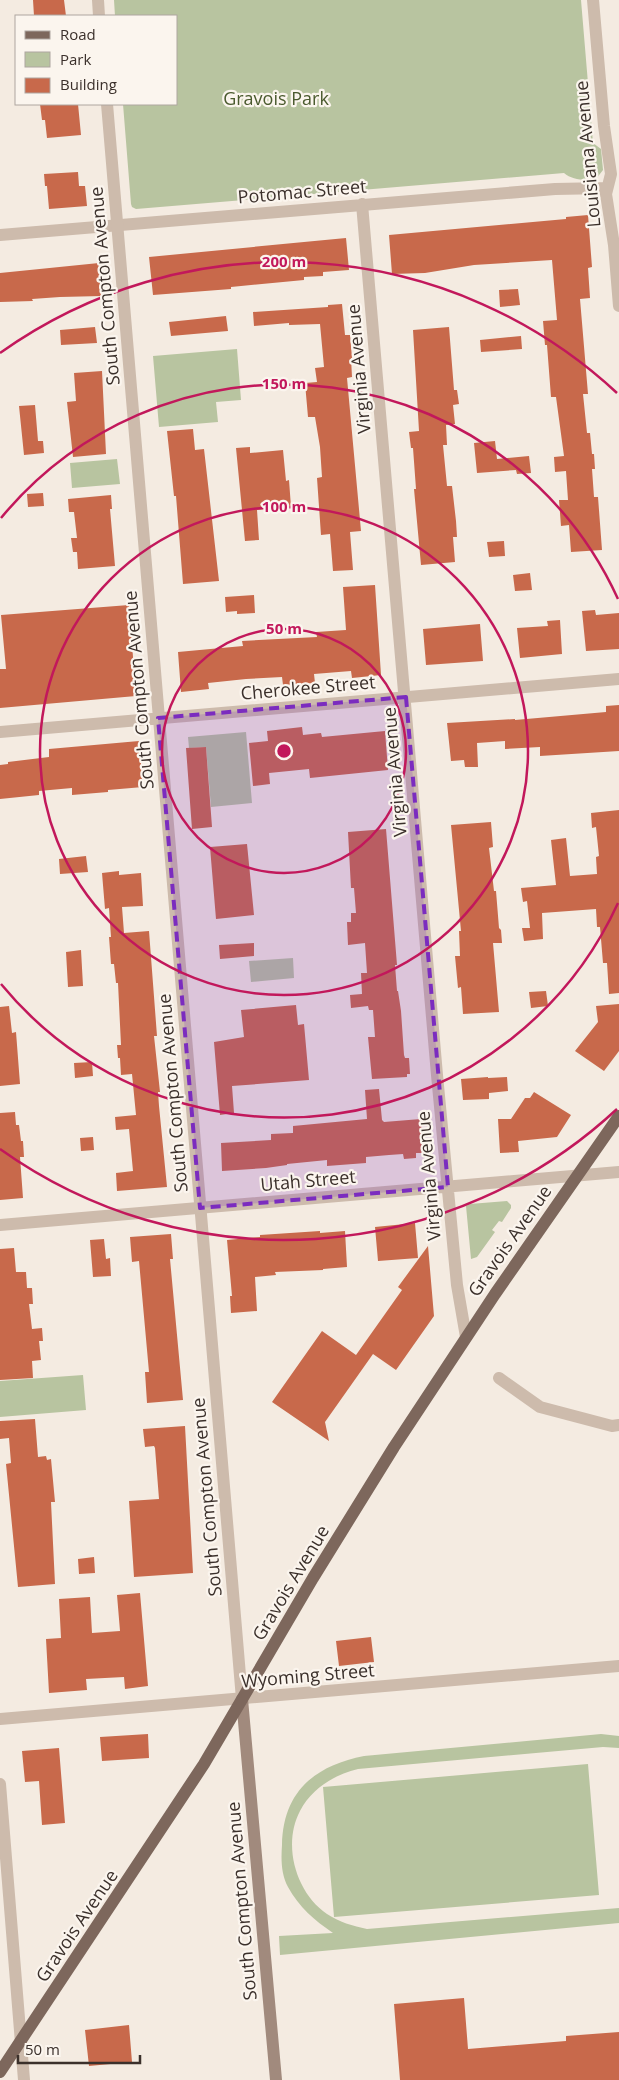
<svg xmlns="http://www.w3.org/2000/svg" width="619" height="2080" viewBox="0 0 619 2080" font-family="'Open Sans',sans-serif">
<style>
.green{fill:#b8c4a0}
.building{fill:#c8694b}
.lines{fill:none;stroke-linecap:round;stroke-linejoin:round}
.minor{stroke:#cdbbac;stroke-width:12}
.tertiary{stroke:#cdbbac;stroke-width:12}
.secondary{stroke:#a18a7d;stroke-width:12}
.primary{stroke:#7d675c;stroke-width:12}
.marked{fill:#7b2cbf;fill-opacity:0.2;stroke:#7b2cbf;stroke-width:4;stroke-dasharray:10 6;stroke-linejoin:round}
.ring{fill:none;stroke:#c2185b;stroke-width:2.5}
.labels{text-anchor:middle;stroke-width:4.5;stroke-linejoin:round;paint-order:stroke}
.park-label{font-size:18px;fill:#4a5a2e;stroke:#fbf5ee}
.street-label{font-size:18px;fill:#3b302b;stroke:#fbf5ee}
.centre{fill:#c2185b;stroke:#fbf5ee;stroke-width:2.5}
.ring-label{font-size:15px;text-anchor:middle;font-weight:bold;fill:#c2185b;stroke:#fbf5ee;stroke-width:4.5;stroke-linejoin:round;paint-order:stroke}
</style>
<rect width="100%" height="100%" fill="#f4ebe1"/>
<!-- green -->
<path class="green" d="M114,0H581L593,143L601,149L603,170L596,179C585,181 572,180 564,173L136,209L132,207L131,204L123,104H176V16H115Z
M237,349L241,400L216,402L218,422L159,427L153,356Z
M117,459L120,484L72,488L70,463Z
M246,732L252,803L211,807L206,747L189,748L188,737Z
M293,958L294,978L251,982L249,961Z
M507,1201L511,1205V1208L502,1222L499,1221L492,1230L495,1232L477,1257L471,1259L466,1206L470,1204Z
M83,1375L86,1410L0,1417V1381Z
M601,1734L619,1736V1748L603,1747L358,1769C334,1775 312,1788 300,1811C282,1845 296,1893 327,1914C339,1922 353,1926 367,1929L619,1908V1923L280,1955L279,1936L333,1933C314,1920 299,1907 288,1887C281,1874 281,1859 282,1845C283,1792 314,1766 364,1756Z
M588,1764L599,1895L334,1917L323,1787Z"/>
<!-- building -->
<path class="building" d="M33,0H64L66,16H34Z
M40,104H78L81,135L47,138L45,120H42Z
M78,172L79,186H85L87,206L49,209L47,186H45L44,174Z
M588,215L592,267L588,268L590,298L580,299L588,394H583L587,433H590L592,454H594L595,469H592L594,497H598L602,550L571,552L569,525L561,526L559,500H568L566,471L555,472L554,457L564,456L556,397H551L547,345H545L543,321L557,320L552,260L474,265L425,273L392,274L389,235L566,219V217Z
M346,238L349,270L323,272V276L304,277V280L231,287V289L153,295L149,257Z
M99,263L102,296L60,297L32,299L33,301L0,302V273Z
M518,289L520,305L500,307L499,290Z
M342,304L345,335H350L352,358H351L352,377L347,378L361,531L350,532L353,570L333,571L330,534L321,535L317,478L322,477L320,447L315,417H308L305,383L317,382L315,368L324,367L320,324L289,325V323L254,326L253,312L328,307V305Z
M226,316L228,331L171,336L169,322Z
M95,327L97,343L61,345L60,330Z
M449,327L454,390H457L459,404L453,405L455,424L446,425L447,445H443L447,486H452L456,521L457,537H453L455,562L421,565L414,489H416L413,448H411L409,432L419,431L413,330Z
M521,336L522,349L481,352L480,340Z
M102,371L106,454L73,457L67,402L76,401L74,373Z
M35,405L38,441H43L44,453L24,455L19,406Z
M193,429L195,450L204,449L219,581L183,584L176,496H174L167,431Z
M495,441L497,459L529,456L531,473L517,474L516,470L477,473L474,443Z
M250,447V453L283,450L286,481L289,480L291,507L257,510L259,540L245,541L236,448Z
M43,493L44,506L28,507L27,494Z
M111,495L112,509H110L115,566L78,569L77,552H73L71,538H77L74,512H69L68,499Z
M504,541L505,556L489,557L487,542Z
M530,573L532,590L515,591L513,575Z
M375,585L381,675L352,678L351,671L314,674L315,683L283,685L282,677L246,679L208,683L209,689L181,692L178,652L243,646L242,641L317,637L316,632L346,630L343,587Z
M254,595L255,613L237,614V611L226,612L225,597Z
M129,605L136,696L0,708V669H6L1,615Z
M595,610L596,615L619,613V649L586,651L582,611Z
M560,620L562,654L520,658L517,628L548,626L547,621Z
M480,624L483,661L426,665L423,629Z
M619,705V751L540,756V747L505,749V741L477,743L478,767H465L464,760L451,761L447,723L515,719V720L606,712V706Z
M302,727L303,735L321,733L322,737L385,731L388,770L310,778L309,769L269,773L270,784L253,786L249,743L268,741L267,731Z
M139,741L143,787L108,790V792L72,795V788L39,791V795L0,799V765L8,764V762L49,757V749Z
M206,747L212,827L192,829L186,748Z
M619,810V993L609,994L607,963H603L600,927H597L596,909L542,913L543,939L524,941L522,928H530L527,901L523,902L521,888L556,885L551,840L566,838L570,876L597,874L596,857L599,856L596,827L592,828L591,813Z
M491,822L493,847L489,848L494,891H496L499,928L501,930L502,943H493L499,1012L463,1014L461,987L458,988L455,956H460L459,931H461L451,825Z
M386,829L397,965H395L397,991H398L401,1011L404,1055L405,1058H409L410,1074H407V1077L372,1079L368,1037H375L373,1010H369L368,1006L351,1008L350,995L362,994L361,973H367L365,943L348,945L347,922H351V913H356L354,888H351L348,832Z
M247,844L254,915L216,919L210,847Z
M86,856L88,872L60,874L59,859Z
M119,871V875L141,873L143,906L122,907L124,933L149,931L157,1036H154L160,1092H158L159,1106L167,1187L117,1191L116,1173L133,1171L129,1129L116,1130L115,1117L136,1115L132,1074L121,1075L120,1058H118L117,1045H121L118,983H116L114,964H111L109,937H111L109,908L105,909L102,873Z
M254,943V956L220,959L219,945Z
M81,950L83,986L68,987L66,952Z
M546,991L548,1006L531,1008L529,992Z
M619,1004V1051L604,1071L575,1051L598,1022L596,1006Z
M296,1005L298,1025L304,1024L309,1080L232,1086L234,1113L220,1115L214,1042L244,1037L241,1010Z
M9,1006L12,1033L16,1032L20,1084L0,1086V1007Z
M92,1062L93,1076L75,1078L74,1063Z
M488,1077V1078L507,1077L508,1091L489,1093V1099L463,1100L461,1079Z
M379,1089L382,1120L384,1122L421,1119L423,1153H416V1158L404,1159L403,1154L389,1155L366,1157V1163L327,1166V1160L287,1164V1165L266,1168L222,1171L221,1143L271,1140V1134L293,1133V1126L367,1119L365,1090Z
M534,1092L571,1115L557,1137L518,1141L519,1152L500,1153L498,1119H511L525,1098H530Z
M15,1112L16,1125H19L21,1141H23L24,1157H20L23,1198L0,1200V1113Z
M93,1137L94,1150L81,1151L80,1138Z
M415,1223L418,1258L378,1261L375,1227Z
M320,1231V1233L345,1231L347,1267L323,1269V1270L275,1272L276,1275L255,1277L257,1311L231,1313L230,1296H232L227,1240L260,1237V1235Z
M171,1234L173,1259H170L183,1400L147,1403L145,1372H149L139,1261L132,1262L130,1237Z
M104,1239L106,1259L110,1258L111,1276L93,1277L90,1240Z
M428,1246L434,1316L396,1370L373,1354L325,1422L329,1441L272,1402L322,1331L356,1355L402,1290L398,1287Z
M14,1248L16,1272H26L27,1288H32L33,1304H29L32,1329L42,1328L43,1341H39L41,1360L32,1361L33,1378L0,1380V1249Z
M35,1419L38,1457L46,1456L47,1460L51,1459L55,1502H51L55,1584L18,1587L6,1464L11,1463L9,1438L0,1439V1421Z
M185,1426L193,1573L134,1577L129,1501L159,1499L155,1448L154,1446L145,1447L143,1429Z
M94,1557L95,1573L79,1574L78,1559Z
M140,1593L148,1686L125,1689L124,1677L86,1679L87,1690L49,1693L46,1639L61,1638L59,1599L90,1597L92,1633L120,1631L117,1595Z
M371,1637L374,1662L339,1666L336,1641Z
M148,1734L149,1758L102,1761L100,1737Z
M59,1748L65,1823L42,1825L39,1781L25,1782L22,1751Z
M464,1998L468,2049L566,2041V2036L619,2032V2080H400L394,2004Z
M129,2025L132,2062L89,2066L85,2030Z"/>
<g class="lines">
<!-- minor -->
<path class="minor" d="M593,0L604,126L611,174L606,194L614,245L619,306
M362,204L437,1075L457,1285L466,1337
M0,235L555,189L606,188
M0,1225L619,1172
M499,1378L540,1407L612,1426L619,1425
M0,1719L619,1666
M0,1784L24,2080"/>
<!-- tertiary -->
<path class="tertiary" d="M98,0L99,16
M107,104L242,1699
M0,732L619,679"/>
<!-- secondary -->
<path class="secondary" d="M242,1699L276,2080"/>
<!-- primary -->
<path class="primary" d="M0,2072L204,1764L313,1578L394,1447L495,1294L619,1116"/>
</g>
<!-- marked area -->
<path class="marked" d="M406,697L448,1187L200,1208L158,718Z"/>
<!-- distance rings -->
<g class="ring">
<circle cx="284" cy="751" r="122"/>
<circle cx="284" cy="751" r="244"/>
<path d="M618 903A367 367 0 0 1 1 984M1 518A367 367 0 0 1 618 599"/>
<path d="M617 1109A489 489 0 0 1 0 1149M0 353A489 489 0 0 1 617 393"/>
</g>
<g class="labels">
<!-- park labels -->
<g class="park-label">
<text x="276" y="105">Gravois Park</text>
</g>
<!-- street labels -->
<g class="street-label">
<text transform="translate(588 154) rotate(-95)" y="6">Louisiana Avenue</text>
<text transform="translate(302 192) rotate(-5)" y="6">Potomac Street</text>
<text transform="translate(105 286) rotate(-95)" y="6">South Compton Avenue</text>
<text transform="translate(359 369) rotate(-95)" y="6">Virginia Avenue</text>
<text transform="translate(308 688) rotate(-5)" y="6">Cherokee Street</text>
<text transform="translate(139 690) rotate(-95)" y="6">South Compton Avenue</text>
<text transform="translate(395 772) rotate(-95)" y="6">Virginia Avenue</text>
<text transform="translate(173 1093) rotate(-95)" y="6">South Compton Avenue</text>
<text transform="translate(429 1176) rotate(-95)" y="6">Virginia Avenue</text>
<text transform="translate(308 1181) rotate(-5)" y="6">Utah Street</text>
<text transform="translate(510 1241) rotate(-55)" y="6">Gravois Avenue</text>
<text transform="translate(207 1497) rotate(-95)" y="6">South Compton Avenue</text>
<text transform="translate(291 1583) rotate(-59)" y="6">Gravois Avenue</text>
<text transform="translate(308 1676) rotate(-5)" y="6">Wyoming Street</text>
<text transform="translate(242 1901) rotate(-95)" y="6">South Compton Avenue</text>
<text transform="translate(77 1926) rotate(-56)" y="6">Gravois Avenue</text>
</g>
</g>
<circle cx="284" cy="751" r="8" class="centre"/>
<g class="ring-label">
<text x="284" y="267">200 m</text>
<text x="284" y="389">150 m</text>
<text x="284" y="512">100 m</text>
<text x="284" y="634">50 m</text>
</g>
<!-- legend -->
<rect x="15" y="15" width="162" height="90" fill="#fbf5ee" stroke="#aea6a0"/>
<rect x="25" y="31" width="25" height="8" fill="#7d675c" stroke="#aea6a0"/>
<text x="60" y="40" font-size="15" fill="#3b302b">Road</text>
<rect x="25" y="52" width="25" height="15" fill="#b8c4a0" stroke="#aea6a0"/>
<text x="60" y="65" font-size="15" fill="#3b302b">Park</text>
<rect x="25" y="78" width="25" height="15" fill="#c8694b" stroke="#aea6a0"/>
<text x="60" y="90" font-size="15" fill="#3b302b">Building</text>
<!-- scale -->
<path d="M18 2055v8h122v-8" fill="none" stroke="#3b302b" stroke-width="2.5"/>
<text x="25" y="2055" font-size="15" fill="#3b302b" stroke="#fbf5ee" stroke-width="4" paint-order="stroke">50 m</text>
</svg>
